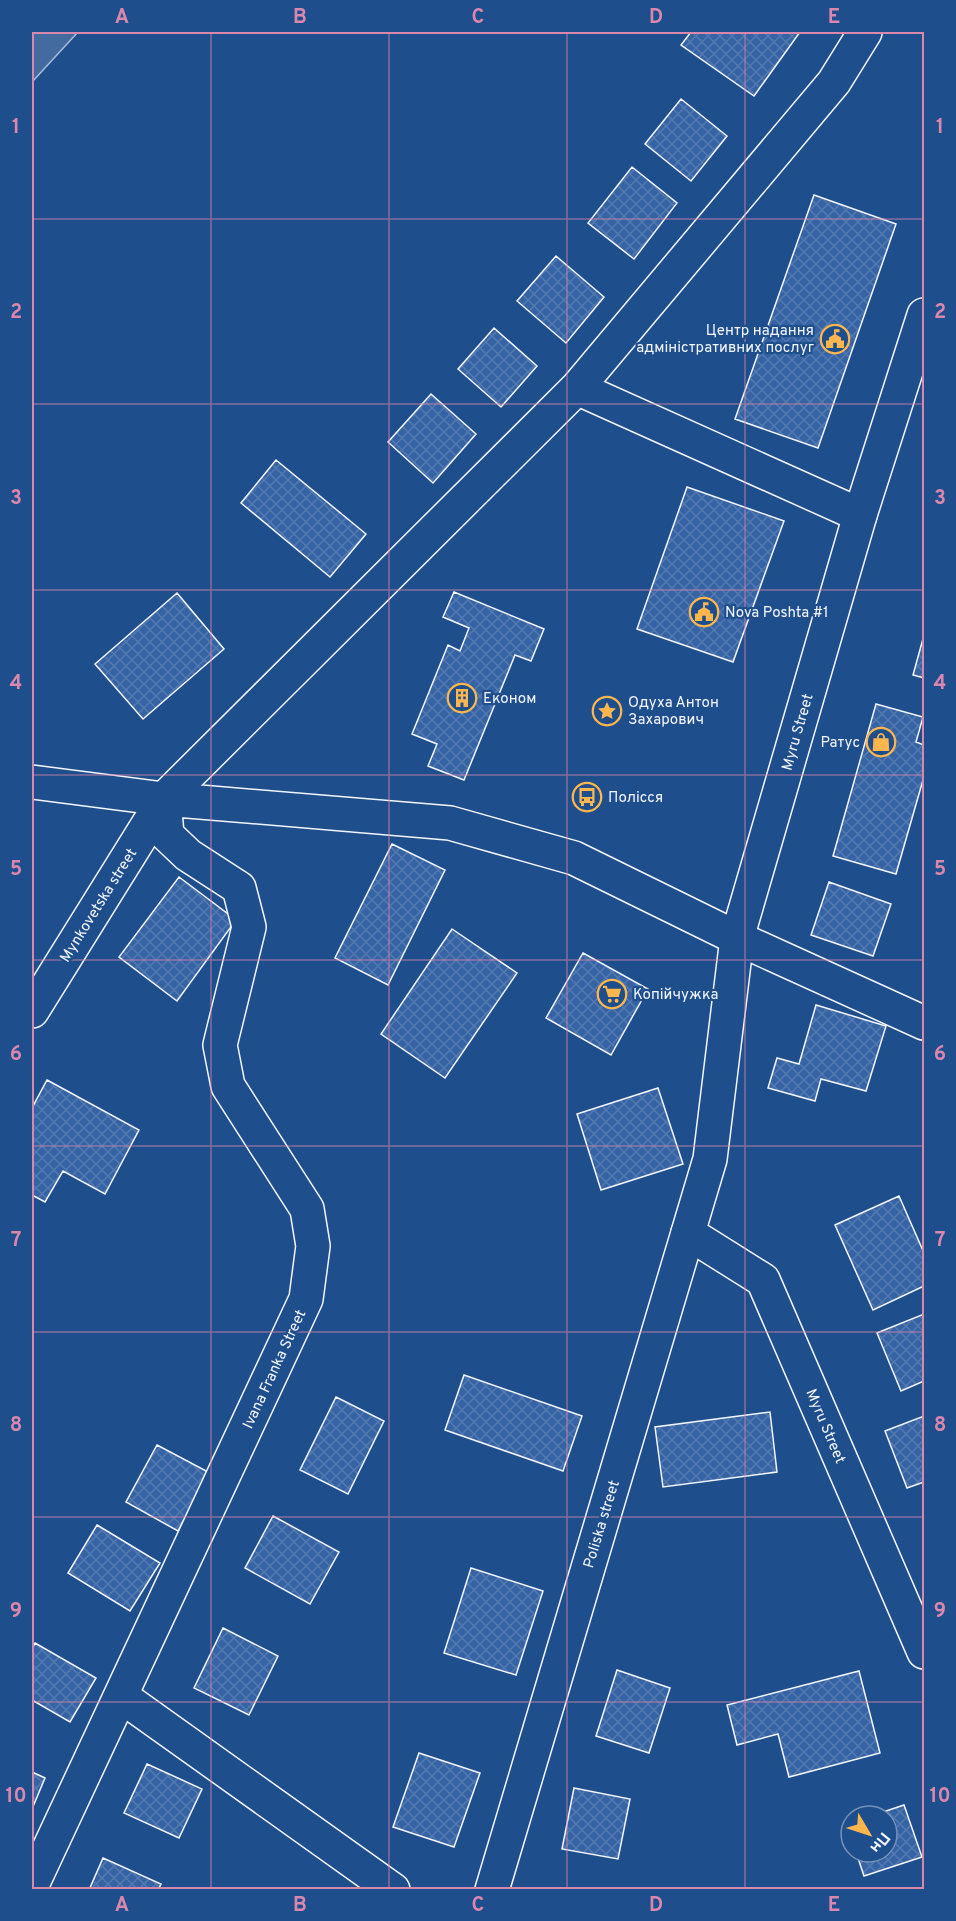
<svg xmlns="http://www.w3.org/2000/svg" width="956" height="1921" viewBox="0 0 956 1921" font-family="Overpass,sans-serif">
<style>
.water{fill:#446ba0;stroke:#a8bbd7;stroke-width:1.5}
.building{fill:url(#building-cross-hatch);stroke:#f2f6ff;stroke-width:1.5}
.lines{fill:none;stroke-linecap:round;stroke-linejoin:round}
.minor-casing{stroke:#f2f6ff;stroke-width:36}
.major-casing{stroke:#f2f6ff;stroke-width:36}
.minor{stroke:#1f4e8c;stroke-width:33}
.major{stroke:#1f4e8c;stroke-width:33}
.grid{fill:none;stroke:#da87ad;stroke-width:1.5;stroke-opacity:0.55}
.labels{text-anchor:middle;stroke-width:4.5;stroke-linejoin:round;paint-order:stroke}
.poi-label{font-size:15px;fill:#f2f6ff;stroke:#1f4e8c;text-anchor:start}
.street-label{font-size:15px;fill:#f2f6ff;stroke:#1f4e8c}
.neatline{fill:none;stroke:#da87ad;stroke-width:2}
.grid-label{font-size:20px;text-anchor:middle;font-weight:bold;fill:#da87ad}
</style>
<defs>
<pattern id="building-cross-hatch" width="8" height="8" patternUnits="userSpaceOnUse" patternTransform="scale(1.5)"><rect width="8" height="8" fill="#3563a3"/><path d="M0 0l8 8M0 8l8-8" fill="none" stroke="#537ab1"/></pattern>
</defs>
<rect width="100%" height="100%" fill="#1f4e8c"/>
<!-- water -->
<path class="water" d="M32,32H78L32,82Z"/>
<!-- building -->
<path class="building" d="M691,32H800L754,96L681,45Z
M681,99L727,136L691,181L645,144Z
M632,167L677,203L634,259L588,223Z
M814,195L896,224L818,448L735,419Z
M556,256L604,297L566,343L517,301Z
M494,328L537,366L501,407L458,369Z
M431,394L476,434L433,483L388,442Z
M276,460L366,534L330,577L241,503Z
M687,487L784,521L733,662L637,629Z
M454,592L544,629L531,661L515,655L464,780L428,766L437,744L412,734L448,645L460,651L469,628L443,617Z
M177,593L224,649L143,719L95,664Z
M924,635V678L913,675Z
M876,704L923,717L916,742L924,745V781L923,780L896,874L833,856Z
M392,844L445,870L388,985L335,958Z
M179,877L236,920L177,1001L119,957Z
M829,882L891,904L873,956L811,935Z
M452,929L517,973L445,1078L381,1034Z
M583,953L648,989L611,1055L546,1018Z
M816,1005L886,1026L866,1091L821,1079L815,1101L768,1088L777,1058L799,1064Z
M47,1080L139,1130L105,1194L63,1171L45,1202L32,1195V1108Z
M658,1088L683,1164L601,1190L577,1114Z
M899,1196L924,1253V1286L873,1310L835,1225Z
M924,1314V1381L901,1391L877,1333Z
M464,1375L582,1416L563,1471L445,1430Z
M336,1397L384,1421L348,1494L300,1470Z
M770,1412L777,1472L663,1487L655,1427Z
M924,1416V1482L907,1488L885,1431Z
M157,1445L210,1473L178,1531L126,1502Z
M273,1516L339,1552L310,1604L245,1568Z
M97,1525L160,1563L130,1611L68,1573Z
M471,1568L543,1591L516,1675L444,1653Z
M223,1628L278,1656L249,1715L194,1688Z
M35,1643L96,1678L70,1722L32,1700V1649Z
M617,1670L670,1688L649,1753L596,1736Z
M859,1671L880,1753L789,1777L778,1734L737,1745L727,1705Z
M419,1753L480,1773L454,1847L393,1827Z
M147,1764L202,1789L179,1838L124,1813Z
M32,1772L45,1778L32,1809Z
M574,1788L630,1799L618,1859L562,1849Z
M904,1805L922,1857L864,1876L856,1852H887V1816H871Z
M103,1858L161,1884L158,1890H89Z"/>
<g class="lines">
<!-- minor casing -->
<g class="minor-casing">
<path id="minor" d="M577,388L860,515
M32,782L164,799L450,823L574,858L737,938L924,1023
M32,1011L164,799L577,388L834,82L865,32
M688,1233L763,1280L924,1652
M121,1696L393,1890
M32,1885L306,1299L313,1246L307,1209L228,1086L220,1045L249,927L239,888L188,855L167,835L164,799"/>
</g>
<!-- major casing -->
<g class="major-casing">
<path id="major" d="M492,1890L710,1159L737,938L860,515L924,315"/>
</g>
<!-- minor -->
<use href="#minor" class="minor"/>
<!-- major -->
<use href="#major" class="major"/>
</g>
<!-- grid -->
<path class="grid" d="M211,32V1890M389,32V1890M567,32V1890M745,32V1890M32,219H924M32,404H924M32,590H924M32,775H924M32,960H924M32,1146H924M32,1332H924M32,1517H924M32,1702H924"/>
<!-- icons -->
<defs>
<g id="civic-ring" transform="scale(1.5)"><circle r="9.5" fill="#1f4e8c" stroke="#ffb74d" stroke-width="1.5"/><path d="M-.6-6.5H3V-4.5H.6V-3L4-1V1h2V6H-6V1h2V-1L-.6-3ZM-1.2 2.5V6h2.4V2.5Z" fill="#ffb74d"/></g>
<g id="building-ring" transform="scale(1.5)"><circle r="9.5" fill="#1f4e8c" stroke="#ffb74d" stroke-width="1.5"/><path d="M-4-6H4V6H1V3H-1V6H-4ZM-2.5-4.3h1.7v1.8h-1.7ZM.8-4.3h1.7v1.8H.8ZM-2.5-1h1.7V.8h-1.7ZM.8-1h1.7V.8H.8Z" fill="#ffb74d"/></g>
<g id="sight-ring" transform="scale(1.5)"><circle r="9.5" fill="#1f4e8c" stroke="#ffb74d" stroke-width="1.5"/><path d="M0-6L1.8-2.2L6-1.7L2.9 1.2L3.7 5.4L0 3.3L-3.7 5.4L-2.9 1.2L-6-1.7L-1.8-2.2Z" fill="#ffb74d"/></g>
<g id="shop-ring" transform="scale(1.5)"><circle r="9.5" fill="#1f4e8c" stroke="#ffb74d" stroke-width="1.5"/><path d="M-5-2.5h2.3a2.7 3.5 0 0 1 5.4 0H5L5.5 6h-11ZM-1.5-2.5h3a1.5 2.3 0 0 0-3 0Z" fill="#ffb74d"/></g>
<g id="bus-ring" transform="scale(1.5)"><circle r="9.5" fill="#1f4e8c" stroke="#ffb74d" stroke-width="1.5"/><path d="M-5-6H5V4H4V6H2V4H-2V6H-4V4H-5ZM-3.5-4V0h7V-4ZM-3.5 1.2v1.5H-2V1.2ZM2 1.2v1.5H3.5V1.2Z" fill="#ffb74d"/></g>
<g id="supermarket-ring" transform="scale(1.5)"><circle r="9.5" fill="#1f4e8c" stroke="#ffb74d" stroke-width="1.5"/><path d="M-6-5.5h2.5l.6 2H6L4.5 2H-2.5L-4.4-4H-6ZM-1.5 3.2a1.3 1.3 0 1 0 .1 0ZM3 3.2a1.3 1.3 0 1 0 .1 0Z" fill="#ffb74d"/></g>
</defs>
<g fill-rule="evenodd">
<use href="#civic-ring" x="835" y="339"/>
<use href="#civic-ring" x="704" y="612"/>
<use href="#building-ring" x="462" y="698"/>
<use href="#sight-ring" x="607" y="711"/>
<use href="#shop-ring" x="881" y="742"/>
<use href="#bus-ring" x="587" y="797"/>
<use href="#supermarket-ring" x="612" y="994"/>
</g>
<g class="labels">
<!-- poi labels -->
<g class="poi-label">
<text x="814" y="335" text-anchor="end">Центр надання<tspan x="814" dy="17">адміністративних послуг</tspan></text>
<text x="725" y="617">Nova Poshta #1</text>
<text x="483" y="703">Економ</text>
<text x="628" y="707">Одуха Антон<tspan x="628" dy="17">Захарович</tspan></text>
<text x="860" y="747" text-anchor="end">Ратус</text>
<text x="608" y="802">Полісся</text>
<text x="633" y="999">Копійчужка</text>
</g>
<!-- street labels -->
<g class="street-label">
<text transform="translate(797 732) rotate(-74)" y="5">Myru Street</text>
<text transform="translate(98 905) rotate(-58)" y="5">Mynkovetska street</text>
<text transform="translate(274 1369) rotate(-65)" y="5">Ivana Franka Street</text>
<text transform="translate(826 1426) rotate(67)" y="5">Myru Street</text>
<text transform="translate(601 1524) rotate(-73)" y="5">Poliska street</text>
</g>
</g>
<!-- border -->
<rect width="956" height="1921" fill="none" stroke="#1f4e8c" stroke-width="66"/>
<!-- north arrow -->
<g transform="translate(869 1834) rotate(129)"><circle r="28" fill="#1f4e8c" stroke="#7391ba" stroke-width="1.5"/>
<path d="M0-4.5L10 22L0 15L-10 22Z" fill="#ffb74d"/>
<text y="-9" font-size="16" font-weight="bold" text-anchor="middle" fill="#f2f6ff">Пн</text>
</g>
<rect x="33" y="33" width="890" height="1855" class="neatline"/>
<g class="grid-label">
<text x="122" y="23">A</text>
<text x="300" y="23">B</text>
<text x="478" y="23">C</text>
<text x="656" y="23">D</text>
<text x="834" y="23">E</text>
<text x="16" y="133">1</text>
<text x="940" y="133">1</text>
<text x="16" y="318">2</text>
<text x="940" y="318">2</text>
<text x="16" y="504">3</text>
<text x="940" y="504">3</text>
<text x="16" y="689">4</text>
<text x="940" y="689">4</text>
<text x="16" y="875">5</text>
<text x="940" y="875">5</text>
<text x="16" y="1060">6</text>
<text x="940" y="1060">6</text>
<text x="16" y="1246">7</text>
<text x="940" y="1246">7</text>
<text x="16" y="1431">8</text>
<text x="940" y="1431">8</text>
<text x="16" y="1617">9</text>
<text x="940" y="1617">9</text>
<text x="16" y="1802">10</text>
<text x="940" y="1802">10</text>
<text x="122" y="1911">A</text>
<text x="300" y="1911">B</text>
<text x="478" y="1911">C</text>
<text x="656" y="1911">D</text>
<text x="834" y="1911">E</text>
</g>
</svg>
